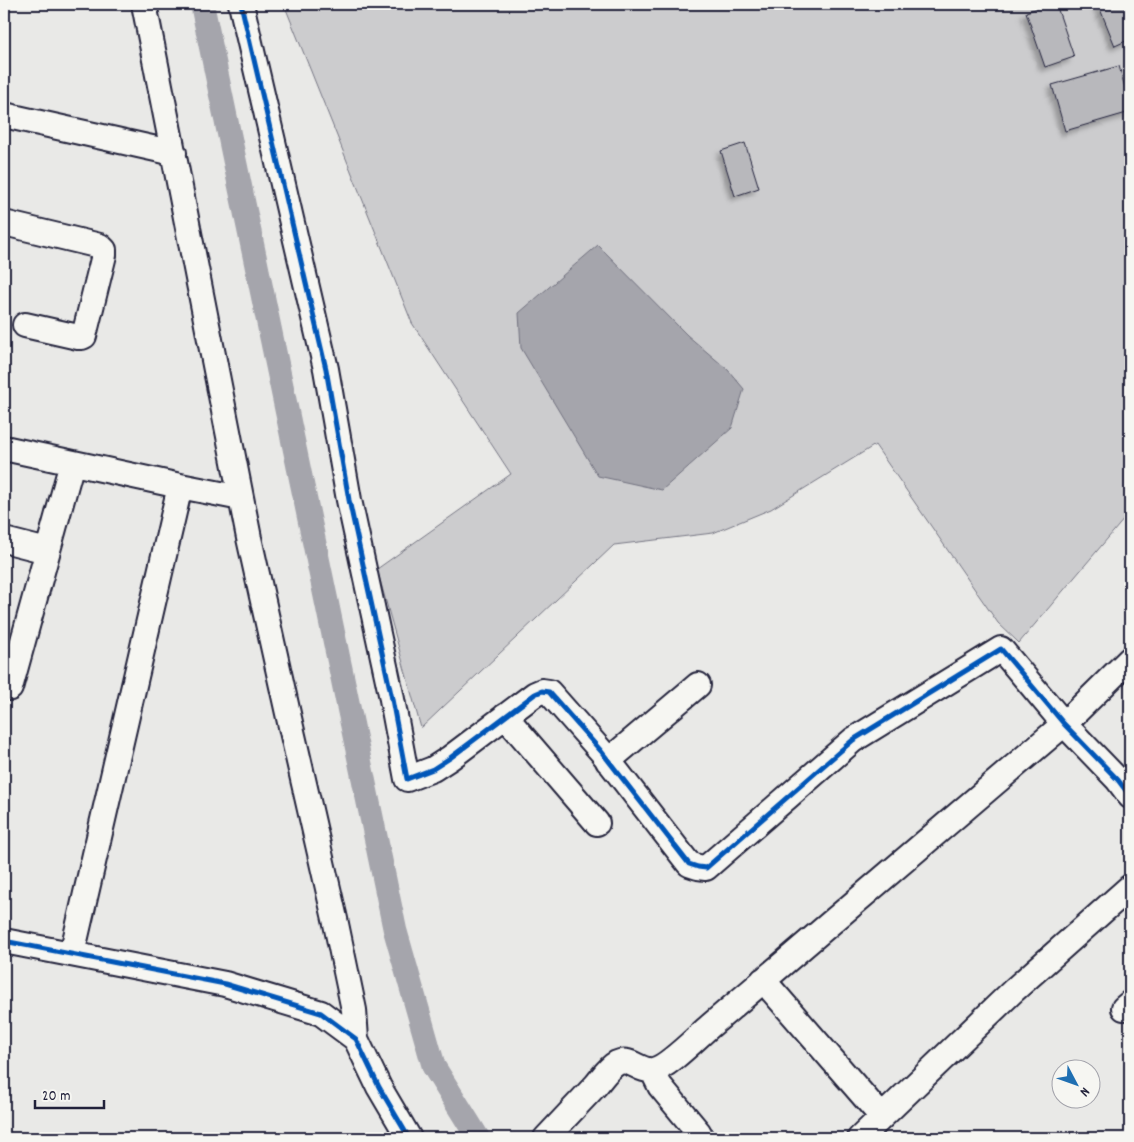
<svg xmlns="http://www.w3.org/2000/svg" width="1134" height="1142" viewBox="0 0 1134 1142" font-family="Dekko,sans-serif">
<style>
.green{fill:#ccccce;stroke:#777784}
.water{fill:#a5a5ac;stroke:#71717f}
.lines{fill:none;stroke-linecap:round;stroke-linejoin:round}
.canal{stroke:#a5a5ac;stroke-width:24}
.building{fill:#b8b8bc;stroke:#22223b;filter:url(#shadow)}
.minor-casing{stroke:#22223b;stroke-width:28}
.minor{stroke:#f6f6f2;stroke-width:24}
.cycleway-casing{stroke:#f6f6f2;stroke-width:8}
.cycleway{stroke:#0057b8;stroke-width:5}
</style>
<defs>
<filter id="shadow"><feDropShadow dx="-4.5" dy="4.5" stdDeviation="2.5" flood-color="#0004"/></filter>
</defs>
<rect width="100%" height="100%" fill="#e9e9e7"/>
<filter id="ink" filterUnits="userSpaceOnUse"><feTurbulence type="fractalNoise" baseFrequency=".02" numOctaves="2"/><feDisplacementMap in="SourceGraphic" scale="10" xChannelSelector="R" yChannelSelector="G"/><feConvolveMatrix kernelMatrix="1 2 1 2 8 2 1 2 1" color-interpolation-filters="sRGB"/></filter>
<g filter="url(#ink)">
<!-- green -->
<path class="green" d="M284,4H1130V512L1019,643L998,623L875,445L771,509L713,533L614,545L421,728L377,569L511,474L412,323Z"/>
<!-- water -->
<path class="water" d="M598,245L687,335L728,370L744,389L732,428L662,490L598,476L521,348L519,313Z"/>
<g class="lines">
<!-- canal -->
<path class="canal" d="M202,4L395,930L434,1067L478,1138"/>
</g>
<!-- building -->
<path class="building" d="M1050,4H1056L1074,57L1045,67L1026,12Z
M1098,4H1130V39L1115,46Z
M1119,66L1130,106V112L1065,131L1052,85Z
M745,143L759,188L735,196L721,151Z"/>
<g class="lines">
<!-- minor casing -->
<g class="minor-casing">
<path id="minor" d="M144,4L249,538L289,718L335,919L354,1010L356,1039
M241,4L326,369L349,500L391,694L407,779L433,769L450,758L535,694L542,691L549,692L601,751L689,864L698,867L706,868L853,740L1001,649L1064,724L1118,780L1130,796
M4,115L174,153
M4,223L100,246L104,250V255L84,336L82,337H78L25,325
M4,448L180,486L241,498
M4,540L47,551
M10,688L72,463
M505,716L597,823
M608,761L698,685
M4,941L225,984L321,1013L356,1039L379,1087L409,1138
M72,954L180,486
M763,980L882,1117
M1124,1008L1130,1003
M652,1070L660,1086L699,1133L695,1138
M546,1138C562,1121 579,1103 596,1085C602,1078 608,1068 617,1063C631,1057 639,1072 653,1070C667,1068 698,1036 710,1026L1064,724L1130,659
M860,1138L1014,990L1130,887"/>
</g>
<!-- minor -->
<use href="#minor" class="minor"/>
<!-- cycleway casing -->
<g class="cycleway-casing">
<path id="cycleway" d="M241,4L326,369L349,500L391,694L407,779L433,769L450,758L535,694L542,691L549,692L601,751L689,864L698,867L706,868L853,740L1001,649L1064,724L1118,780L1130,796
M4,941L225,984L321,1013L356,1039L379,1087L409,1138"/>
</g>
<!-- cycleway -->
<use href="#cycleway" class="cycleway"/>
</g>
</g>
<!-- margin -->
<rect width="1134" height="1142" fill="none" stroke="#f6f6f2" stroke-width="20"/>
<rect x="10" y="10" width="1114" height="1122" fill="none" stroke="#22223b" stroke-width="2" filter="url(#ink)"/>
<!-- north arrow -->
<g transform="translate(1076 1084) rotate(131)"><circle r="24" fill="#f6f6f2" stroke="#a1a1a9"/>
<path d="M0-4L9 19L0 12L-9 19Z" fill="#1f6fb2"/>
<text y="-8" font-size="14" font-weight="bold" text-anchor="middle" fill="#22223b">N</text>
</g>
<!-- scale -->
<path d="M35 1100v8h69v-8" fill="none" stroke="#22223b" stroke-width="2.5"/>
<text x="42" y="1100" font-size="15" fill="#22223b" stroke="#f6f6f2" stroke-width="4" paint-order="stroke">20 m</text>
</svg>
